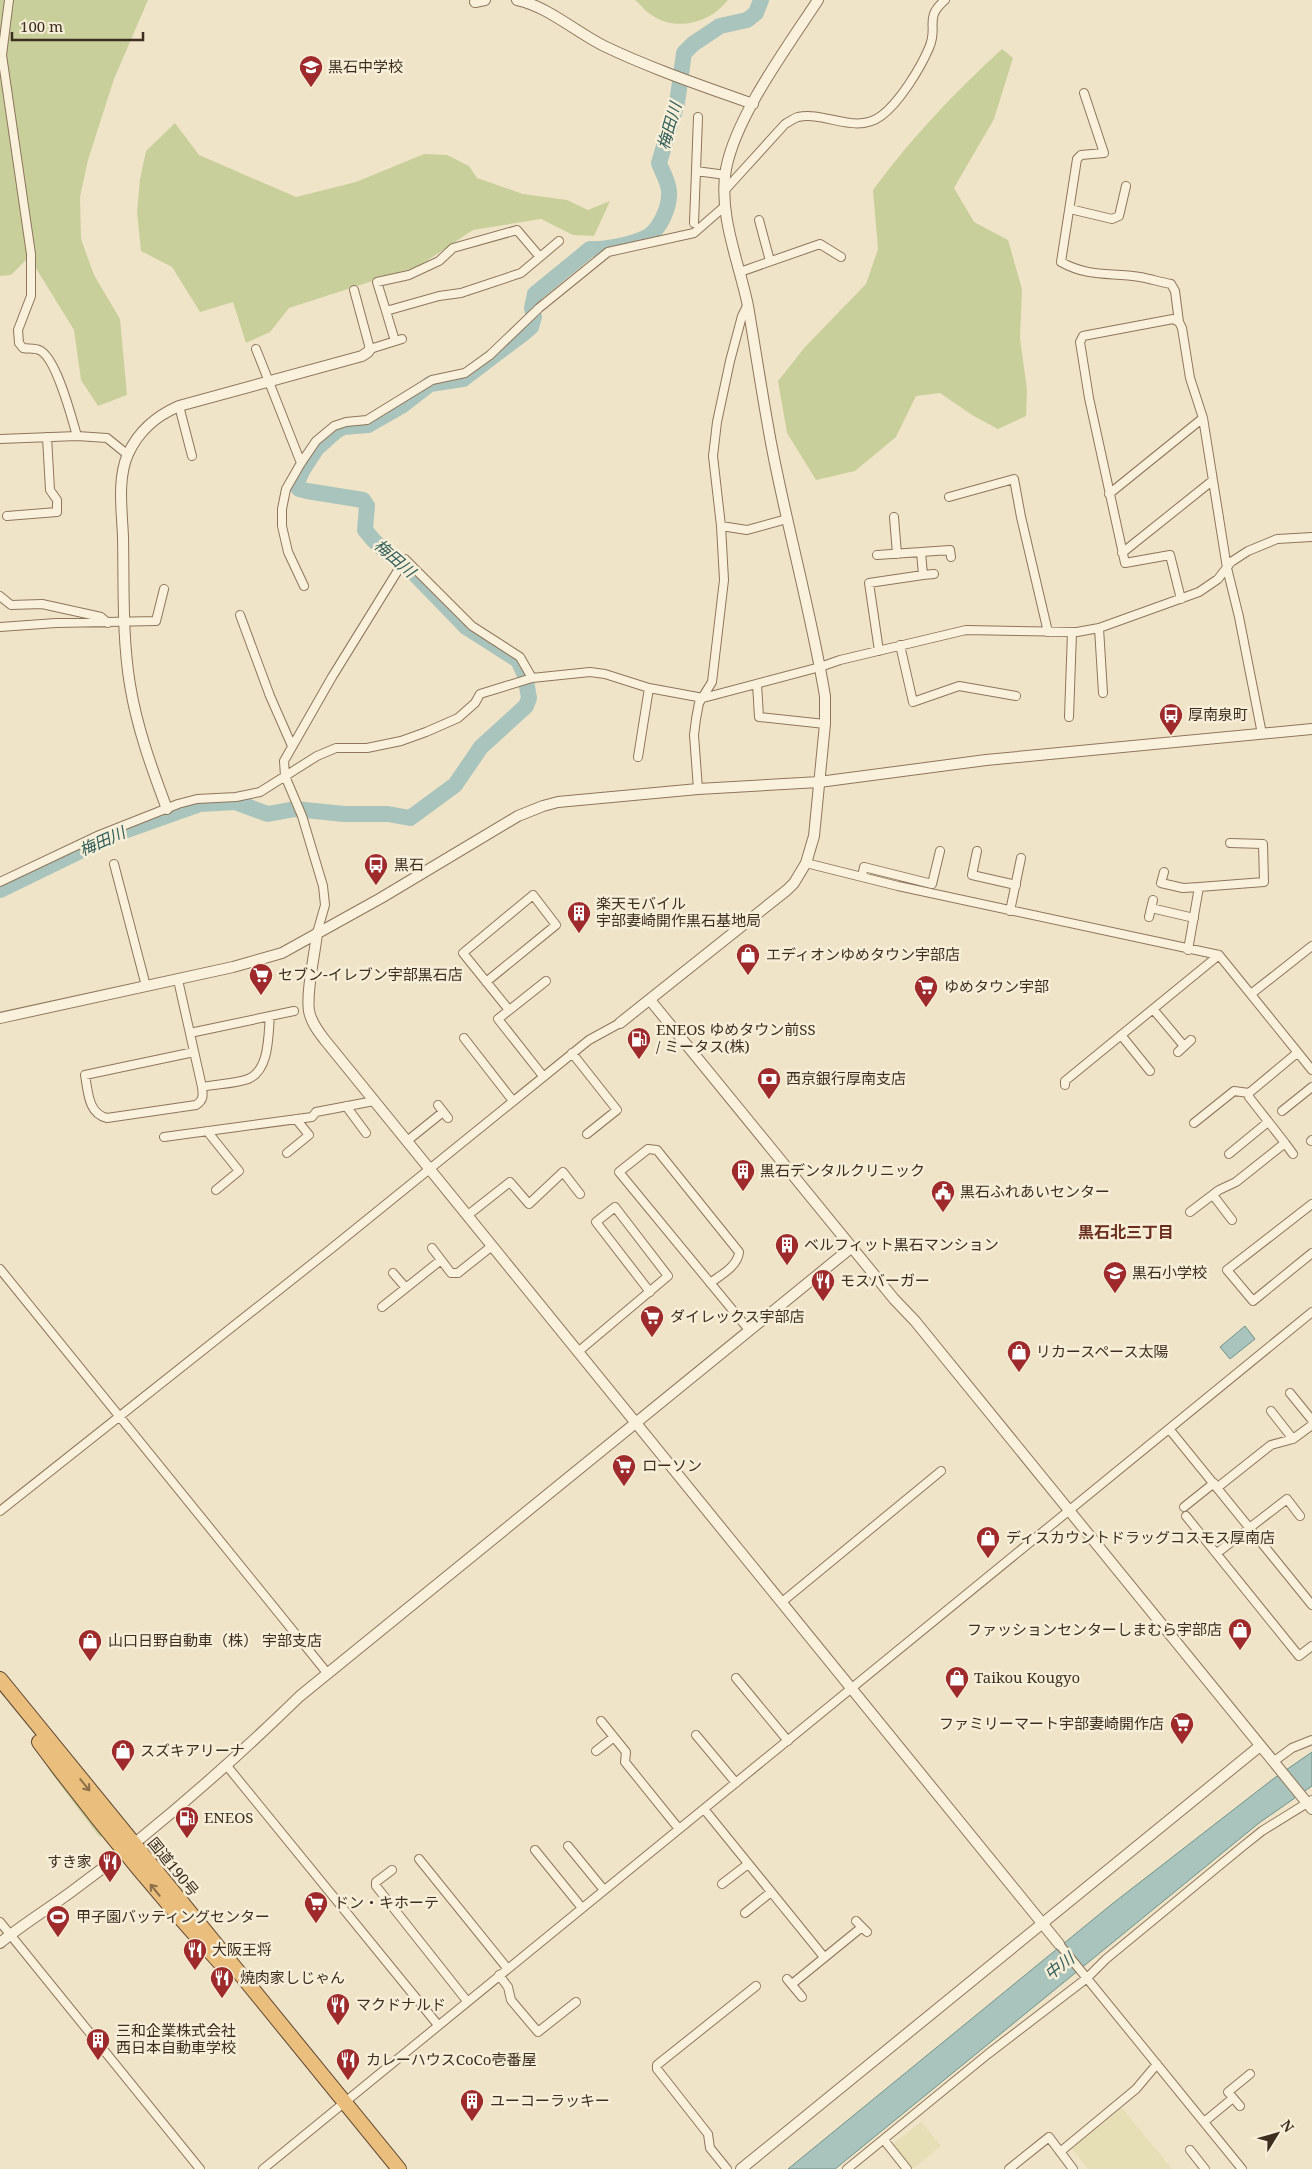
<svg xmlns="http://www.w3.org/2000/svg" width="1312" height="2169" viewBox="0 0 1312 2169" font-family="'Noto Serif','Noto Sans JP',serif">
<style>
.farmland{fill:#e6deb5}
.green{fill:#c9cf9b}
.water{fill:#a9c4bc;stroke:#6f938a}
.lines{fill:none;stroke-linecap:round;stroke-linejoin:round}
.river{stroke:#a9c4bc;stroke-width:16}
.minor-casing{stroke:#8d765c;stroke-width:10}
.tertiary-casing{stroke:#8d765c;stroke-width:12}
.trunk-casing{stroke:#5b4430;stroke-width:16}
.minor{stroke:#faf1dc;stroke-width:8}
.tertiary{stroke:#faf1dc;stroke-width:10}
.trunk{stroke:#eabe7c;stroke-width:14}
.oneway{stroke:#8b6f49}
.labels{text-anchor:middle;stroke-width:5;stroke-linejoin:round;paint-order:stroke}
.poi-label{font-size:15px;fill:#3d2e20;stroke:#f7eed8;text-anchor:start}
.street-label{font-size:15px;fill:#3d2e20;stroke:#f7eed8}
.water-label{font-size:16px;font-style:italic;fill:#2f5d5a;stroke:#f7eed8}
.neighbourhood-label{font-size:16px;font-weight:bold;fill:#6b2e1e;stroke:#f7eed8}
</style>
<rect width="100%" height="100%" fill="#f0e4c8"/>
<!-- farmland -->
<path class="farmland" d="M1122,2108L1172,2169H1088L1072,2149Z
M921,2122L941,2146L913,2169L893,2144Z"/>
<!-- green -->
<path class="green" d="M0,0H148L114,79L88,160L80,197L81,239L94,275L120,319L127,395L98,406L81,380L74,330L29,257L11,275L0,276Z
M635,0H728C710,24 674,32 650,14C644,10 640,4 635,0Z
M1002,49L1013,58L994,119L954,188L974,222L1008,240L1022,289L1020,338L1027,390L1026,416L998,429L972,415L940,393L916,396L896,437L855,471L816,480L787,433L778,381L805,347L866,284L878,249L873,190C912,137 954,93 1002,49Z
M175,123L199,155L296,197L356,182L424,154L447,155L469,166L477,178L523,194L567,200L588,210L610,201L594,236L573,235L541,219L473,230L419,266L289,308L270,332L246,343L233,302L200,312L172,267L141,251L137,212L140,179L146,151Z
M39,1753L103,1835L101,1837L99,1836L52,1774Z"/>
<!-- water -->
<path class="water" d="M1245,1326L1255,1339L1230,1359L1220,1347Z
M1312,1752V1786L1259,1823L835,2169H788L1112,1904L1273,1779Z"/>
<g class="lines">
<!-- river -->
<path class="river" d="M0,890L113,835L200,804L235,802L268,814L295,809L344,814H388L410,818L455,785L481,747L526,706L529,698L525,675L518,660L466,627L404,563C390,558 374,542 365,530L367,506L363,500L307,491L299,489L296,485L302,471L317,448L336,431L343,427L368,425L403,405L430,384L463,379L524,333L531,327L534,317L532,308L535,294L590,249C604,250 635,244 647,237C660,230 670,206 669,192C669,182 662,172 659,163L677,103L684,53L693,44L720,26L747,20L756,13L761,0"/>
<!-- minor casing -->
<g class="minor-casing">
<path id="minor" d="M9,0L2,55L31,254V296L18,330L19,343L23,348C28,349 35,348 39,350C56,356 72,419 77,436
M1084,93L1104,153L1081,155L1077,159L1061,262C1090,278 1110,272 1140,277C1150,279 1161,282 1171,284L1175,291L1179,322
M696,171L698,117
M725,190L785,124C789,122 794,118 798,117C825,111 855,135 881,116C899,103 920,69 929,48C939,26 923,19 945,0
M1070,209L1112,219L1119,216L1126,186
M759,220L770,261
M694,223L696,171L726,175
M740,272L820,244L841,257
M354,290L370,349L402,339
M386,311L377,282L409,275L439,261L453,248L517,230L540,257
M395,341L386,311L439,296L461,293L521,273L559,241
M256,349L301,463
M179,406L192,456
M0,439L77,436L107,438L128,455
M1109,494L1203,418
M949,497L1014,479L1021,517L1048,632
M7,516L57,512V500L50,490L47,437
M894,517L897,554
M721,526L747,530L787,519
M921,552L950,550L951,557
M1122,553L1212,481
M877,555L921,552L923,575L869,583L879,651
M923,575L934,574
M304,586L288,552L282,526V509L286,489L301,463L316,441L334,426L346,422L367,420L432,380L465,373L490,355L539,308L608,252L694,233L725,206
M0,596L11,605L42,604L101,617L108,623
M1181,599L1170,555L1125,563L1089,398L1080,342L1083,336L1173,319L1179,322L1182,328L1190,378L1203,418L1227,568L1239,617L1262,734
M240,615L270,696L292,746
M0,627L56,623L156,621L164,589
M1099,628L1103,693
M900,645L913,702L959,686L1016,696
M757,684L759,717L825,724
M1069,717L1072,632
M638,757L649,688
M698,789L694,735L696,719L699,703L712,682L724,580L721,526L713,456L717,422L730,361L742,316L747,306
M977,851L972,875L1016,885
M806,863L898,886L1219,955L1312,1070
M114,864L146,986
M1164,872L1161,883L1183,888L1199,887
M862,876L864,867L932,884L940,851
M0,882L97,836L178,804L197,799L236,797L260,792L317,756L336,748H367L401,741L426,732L458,718L475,703L480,694L532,678L590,672L605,674L649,688L703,698L820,667L840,660L966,630L1077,632L1099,628L1199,592L1218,579L1231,562L1248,551L1277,539L1312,537
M1151,908L1194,918
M1010,911L1021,858
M1149,917L1153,900
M317,933L325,905L323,886L302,816L285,776L284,761L332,677L405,559L472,626L520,657L532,678
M1188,950L1199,887L1264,882L1263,844L1230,843
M178,980L202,1087C203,1095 204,1100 196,1105L107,1118C88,1114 88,1091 85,1075L194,1052
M486,982L556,925L533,895L463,953L509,1010
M1251,994L1312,946
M1153,1009L1184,1046
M190,1033L294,1011
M1121,1035L1150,1071
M464,1038L513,1101
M1178,1052L1191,1040
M572,1053L617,1110L587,1134
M543,1076L498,1019L546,981
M1065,1085V1081L1219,955
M202,1087C216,1084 234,1084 248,1079C270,1070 268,1035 270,1016
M438,1105L448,1118
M346,1106L366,1133
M1282,1111L1312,1087
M1194,1123L1234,1091L1249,1093
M207,1131L239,1171L216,1190
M164,1137L312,1117L316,1112L374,1101
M407,1141L443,1112
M1311,1141L1312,1140
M1285,1143L1293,1154
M287,1153L309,1135L296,1119
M1229,1154L1268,1122
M1213,1195L1232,1220
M1312,1204L1227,1270L1253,1301L1312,1253
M1190,1212L1219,1190L1236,1182L1285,1143L1249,1097V1093L1297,1053
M468,1215L510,1182L529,1204L563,1172L580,1194
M432,1248L451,1273H458L492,1246
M0,1269L328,1674
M393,1273L406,1288
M710,1283C721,1275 738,1266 739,1252L657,1150L648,1149L619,1172L749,1330
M382,1307L441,1260
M579,1351L668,1276L615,1207L596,1222L650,1292
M1290,1393L1312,1420
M1271,1411L1293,1439
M1170,1430L1312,1605
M1218,1487L1271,1445L1293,1439L1312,1425
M1184,1507L1214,1483
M0,1511L332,1248L589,1040L620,1023
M1186,1516L1299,1656L1312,1646
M1217,1553L1287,1499L1300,1516
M782,1602L941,1471
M736,1678L788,1741
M601,1721L626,1752L625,1762L679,1829
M696,1735L736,1783
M596,1751L614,1737
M1273,1762L1292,1748L1312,1740
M227,1766L438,2025
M704,1809L824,1957
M568,1846L604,1890
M535,1850L582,1908
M419,1859L507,1968
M392,1870L376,1882V1886L467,2001
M722,1884L748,1864
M745,1913L771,1892
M856,1921L867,1932
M0,1922L200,2169
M1059,1944L1242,2169
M499,1975L508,1987L511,2000L538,2032L576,2002
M787,1979L802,1997
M792,1984L862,1927
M1240,2106L1228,2092L1250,2074
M1204,2122L1233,2098
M884,2140L907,2169
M1190,2150L1205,2169
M1060,2152L1136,2089L1157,2064
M263,2169L1312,1312
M727,2169L710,2148L708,2134L657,2069V2065L756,1986
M847,2169L988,2054L1087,1978L1106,1959L1242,1847L1262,1831L1312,1800
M1009,2169L1049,2137L1073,2169"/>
</g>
<!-- tertiary casing -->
<g class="tertiary-casing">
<path id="tertiary" d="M517,0C547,6 576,32 604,46C652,69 703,86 753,104
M475,2L485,0
M167,809C152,769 137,728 130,685C122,637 124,586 123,537C122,511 117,479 128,454C139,430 156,416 179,406L362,356L368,352L370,349
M317,933C315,954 306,991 309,1011C311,1022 318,1031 324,1039L1059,1944
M650,1000L894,1299L915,1321L1312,1809
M0,1018L233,967L282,953L381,898L518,816L543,806L558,802L698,789L819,782L986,760L1312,729
M620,1023L787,890L794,883L806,863L814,836L825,724V696C811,612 788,531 772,448C763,401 756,353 748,306C739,262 718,215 726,169C736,116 788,46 818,0
M0,1943C23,1924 48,1909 71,1892C153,1832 228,1766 300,1696L852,1247
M741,2169L1260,1746"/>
</g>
<!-- trunk casing -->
<g class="trunk-casing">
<path id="trunk" d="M0,1679L399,2169
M39,1742C96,1819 156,1892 220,1963"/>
</g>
<!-- minor -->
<use href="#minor" class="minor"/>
<!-- tertiary -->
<use href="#tertiary" class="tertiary"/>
<!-- trunk -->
<use href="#trunk" class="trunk"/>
</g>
<!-- one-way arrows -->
<defs><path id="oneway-shaft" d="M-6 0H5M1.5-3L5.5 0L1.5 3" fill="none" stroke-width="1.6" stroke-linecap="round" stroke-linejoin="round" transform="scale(1.25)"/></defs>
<g class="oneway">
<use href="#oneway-shaft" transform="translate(85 1785) rotate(51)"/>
<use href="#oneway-shaft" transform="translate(155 1890) rotate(-129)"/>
</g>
<!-- icons -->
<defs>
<g id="school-pin" transform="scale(1.25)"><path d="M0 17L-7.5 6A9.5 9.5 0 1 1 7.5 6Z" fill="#9e2a2b" stroke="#f7eed8"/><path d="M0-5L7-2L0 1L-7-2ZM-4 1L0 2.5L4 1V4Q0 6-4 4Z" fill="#fff"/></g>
<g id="bus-pin" transform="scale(1.25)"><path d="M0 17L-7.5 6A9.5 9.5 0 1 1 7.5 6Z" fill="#9e2a2b" stroke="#f7eed8"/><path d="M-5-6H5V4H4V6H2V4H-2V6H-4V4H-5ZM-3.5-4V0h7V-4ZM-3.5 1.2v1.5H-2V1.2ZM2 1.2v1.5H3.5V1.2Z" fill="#fff"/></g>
<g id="building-pin" transform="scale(1.25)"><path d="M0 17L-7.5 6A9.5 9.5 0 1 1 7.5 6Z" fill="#9e2a2b" stroke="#f7eed8"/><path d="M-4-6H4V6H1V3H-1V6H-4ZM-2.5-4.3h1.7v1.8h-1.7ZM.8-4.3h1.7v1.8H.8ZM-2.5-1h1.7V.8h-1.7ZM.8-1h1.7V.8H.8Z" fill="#fff"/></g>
<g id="shop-pin" transform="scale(1.25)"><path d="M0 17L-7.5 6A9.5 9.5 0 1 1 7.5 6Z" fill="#9e2a2b" stroke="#f7eed8"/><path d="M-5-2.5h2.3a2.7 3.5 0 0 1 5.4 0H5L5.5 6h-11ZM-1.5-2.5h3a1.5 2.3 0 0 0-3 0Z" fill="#fff"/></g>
<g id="supermarket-pin" transform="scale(1.25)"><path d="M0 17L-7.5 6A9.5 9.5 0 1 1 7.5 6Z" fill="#9e2a2b" stroke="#f7eed8"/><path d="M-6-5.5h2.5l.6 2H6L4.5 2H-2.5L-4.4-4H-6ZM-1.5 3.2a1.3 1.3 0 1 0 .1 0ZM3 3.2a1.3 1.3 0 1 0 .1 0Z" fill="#fff"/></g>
<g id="fuel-pin" transform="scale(1.25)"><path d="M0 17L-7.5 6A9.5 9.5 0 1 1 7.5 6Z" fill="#9e2a2b" stroke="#f7eed8"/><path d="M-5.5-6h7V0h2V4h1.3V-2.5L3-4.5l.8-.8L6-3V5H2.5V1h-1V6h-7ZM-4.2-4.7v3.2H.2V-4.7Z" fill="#fff"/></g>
<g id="bank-pin" transform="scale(1.25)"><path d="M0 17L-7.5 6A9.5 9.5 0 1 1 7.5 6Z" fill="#9e2a2b" stroke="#f7eed8"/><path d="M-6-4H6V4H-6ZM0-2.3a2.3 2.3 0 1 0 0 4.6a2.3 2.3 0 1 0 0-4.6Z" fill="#fff"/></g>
<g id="civic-pin" transform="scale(1.25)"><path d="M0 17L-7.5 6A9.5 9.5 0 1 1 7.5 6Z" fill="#9e2a2b" stroke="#f7eed8"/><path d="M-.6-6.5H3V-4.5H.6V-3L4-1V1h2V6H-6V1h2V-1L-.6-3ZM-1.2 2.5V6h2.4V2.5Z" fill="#fff"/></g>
<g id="restaurant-pin" transform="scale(1.25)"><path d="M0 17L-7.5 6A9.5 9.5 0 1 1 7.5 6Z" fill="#9e2a2b" stroke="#f7eed8"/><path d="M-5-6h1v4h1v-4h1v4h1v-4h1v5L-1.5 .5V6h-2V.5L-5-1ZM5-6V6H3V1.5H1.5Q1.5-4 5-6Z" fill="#fff"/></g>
<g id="stadium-pin" transform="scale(1.25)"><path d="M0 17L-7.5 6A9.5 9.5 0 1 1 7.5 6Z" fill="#9e2a2b" stroke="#f7eed8"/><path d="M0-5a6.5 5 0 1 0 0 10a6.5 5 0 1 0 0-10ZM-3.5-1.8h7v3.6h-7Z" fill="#fff"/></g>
</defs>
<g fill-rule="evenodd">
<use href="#school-pin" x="311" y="67"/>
<use href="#bus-pin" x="1171" y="715"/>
<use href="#bus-pin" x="376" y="865"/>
<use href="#building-pin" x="579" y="913"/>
<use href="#shop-pin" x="748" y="955"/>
<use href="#supermarket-pin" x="261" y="975"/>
<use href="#supermarket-pin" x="926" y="987"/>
<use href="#fuel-pin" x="639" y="1039"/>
<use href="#bank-pin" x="769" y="1079"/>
<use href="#building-pin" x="743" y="1171"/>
<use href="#civic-pin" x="943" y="1192"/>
<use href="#building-pin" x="787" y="1245"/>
<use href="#school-pin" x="1115" y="1273"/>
<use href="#restaurant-pin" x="823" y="1281"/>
<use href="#supermarket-pin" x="652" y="1317"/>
<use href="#shop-pin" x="1019" y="1352"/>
<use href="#supermarket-pin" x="624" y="1466"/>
<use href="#shop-pin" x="988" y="1538"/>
<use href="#shop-pin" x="1240" y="1630"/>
<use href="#shop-pin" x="90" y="1641"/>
<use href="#shop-pin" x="957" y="1678"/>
<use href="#supermarket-pin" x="1182" y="1724"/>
<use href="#shop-pin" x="123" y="1751"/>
<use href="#fuel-pin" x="187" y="1818"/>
<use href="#restaurant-pin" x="110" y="1862"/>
<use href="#supermarket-pin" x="316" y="1903"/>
<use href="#stadium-pin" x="58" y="1917"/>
<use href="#restaurant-pin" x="195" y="1950"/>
<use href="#restaurant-pin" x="222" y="1978"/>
<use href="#restaurant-pin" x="338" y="2005"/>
<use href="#building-pin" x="98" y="2040"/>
<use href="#restaurant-pin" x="348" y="2060"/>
<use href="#building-pin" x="472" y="2101"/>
</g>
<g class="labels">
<!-- poi labels -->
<g class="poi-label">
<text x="328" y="72">黒石中学校</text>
<text x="1188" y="720">厚南泉町</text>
<text x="394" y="870">黒石</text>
<text x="596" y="909">楽天モバイル<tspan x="596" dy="17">宇部妻崎開作黒石基地局</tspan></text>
<text x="766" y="960">エディオンゆめタウン宇部店</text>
<text x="278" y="980">セブン-イレブン宇部黒石店</text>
<text x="944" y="992">ゆめタウン宇部</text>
<text x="656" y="1035">ENEOS ゆめタウン前SS<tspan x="656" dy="17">/ ミータス(株)</tspan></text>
<text x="786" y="1084">西京銀行厚南支店</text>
<text x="760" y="1176">黒石デンタルクリニック</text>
<text x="960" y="1197">黒石ふれあいセンター</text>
<text x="804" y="1250">ベルフィット黒石マンション</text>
<text x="1132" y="1278">黒石小学校</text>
<text x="840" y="1286">モスバーガー</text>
<text x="670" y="1322">ダイレックス宇部店</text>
<text x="1036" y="1357">リカースペース太陽</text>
<text x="642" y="1471">ローソン</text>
<text x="1006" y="1543">ディスカウントドラッグコスモス厚南店</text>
<text x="1222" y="1635" text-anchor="end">ファッションセンターしまむら宇部店</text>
<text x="108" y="1646">山口日野自動車（株） 宇部支店</text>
<text x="974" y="1683">Taikou Kougyo</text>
<text x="1164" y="1729" text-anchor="end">ファミリーマート宇部妻崎開作店</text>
<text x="140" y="1756">スズキアリーナ</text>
<text x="204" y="1823">ENEOS</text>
<text x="92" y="1867" text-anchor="end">すき家</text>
<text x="334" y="1908">ドン・キホーテ</text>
<text x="76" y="1922">甲子園バッティングセンター</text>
<text x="212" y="1955">大阪王将</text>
<text x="240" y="1983">焼肉家しじゃん</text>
<text x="356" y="2010">マクドナルド</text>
<text x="116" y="2036">三和企業株式会社<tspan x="116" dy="17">西日本自動車学校</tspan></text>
<text x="366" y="2065">カレーハウスCoCo壱番屋</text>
<text x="490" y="2106">ユーコーラッキー</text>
</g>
<!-- street labels -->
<g class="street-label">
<text transform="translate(173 1867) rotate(51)" y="5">国道190号</text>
</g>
<!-- water labels -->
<g class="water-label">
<text transform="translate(669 126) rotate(-74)" y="6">梅田川</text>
<text transform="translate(395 558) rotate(41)" y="6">梅田川</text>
<text transform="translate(102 841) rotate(-24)" y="6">梅田川</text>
<text transform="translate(1059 1966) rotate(-38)" y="6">中川</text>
</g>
<!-- neighbourhood labels -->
<g class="neighbourhood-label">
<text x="1126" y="1238">黒石北三丁目</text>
</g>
</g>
<!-- north arrow -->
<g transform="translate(1277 2134) rotate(53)" stroke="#f7eed8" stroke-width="4" paint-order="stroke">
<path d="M0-4L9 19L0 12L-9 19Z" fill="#3d2e20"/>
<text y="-8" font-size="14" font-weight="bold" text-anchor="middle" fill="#3d2e20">N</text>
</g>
<!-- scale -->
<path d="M12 32v8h131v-8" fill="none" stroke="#3d2e20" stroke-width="2.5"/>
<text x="20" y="32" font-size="15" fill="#3d2e20" stroke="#f7eed8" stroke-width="4" paint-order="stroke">100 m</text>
</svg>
